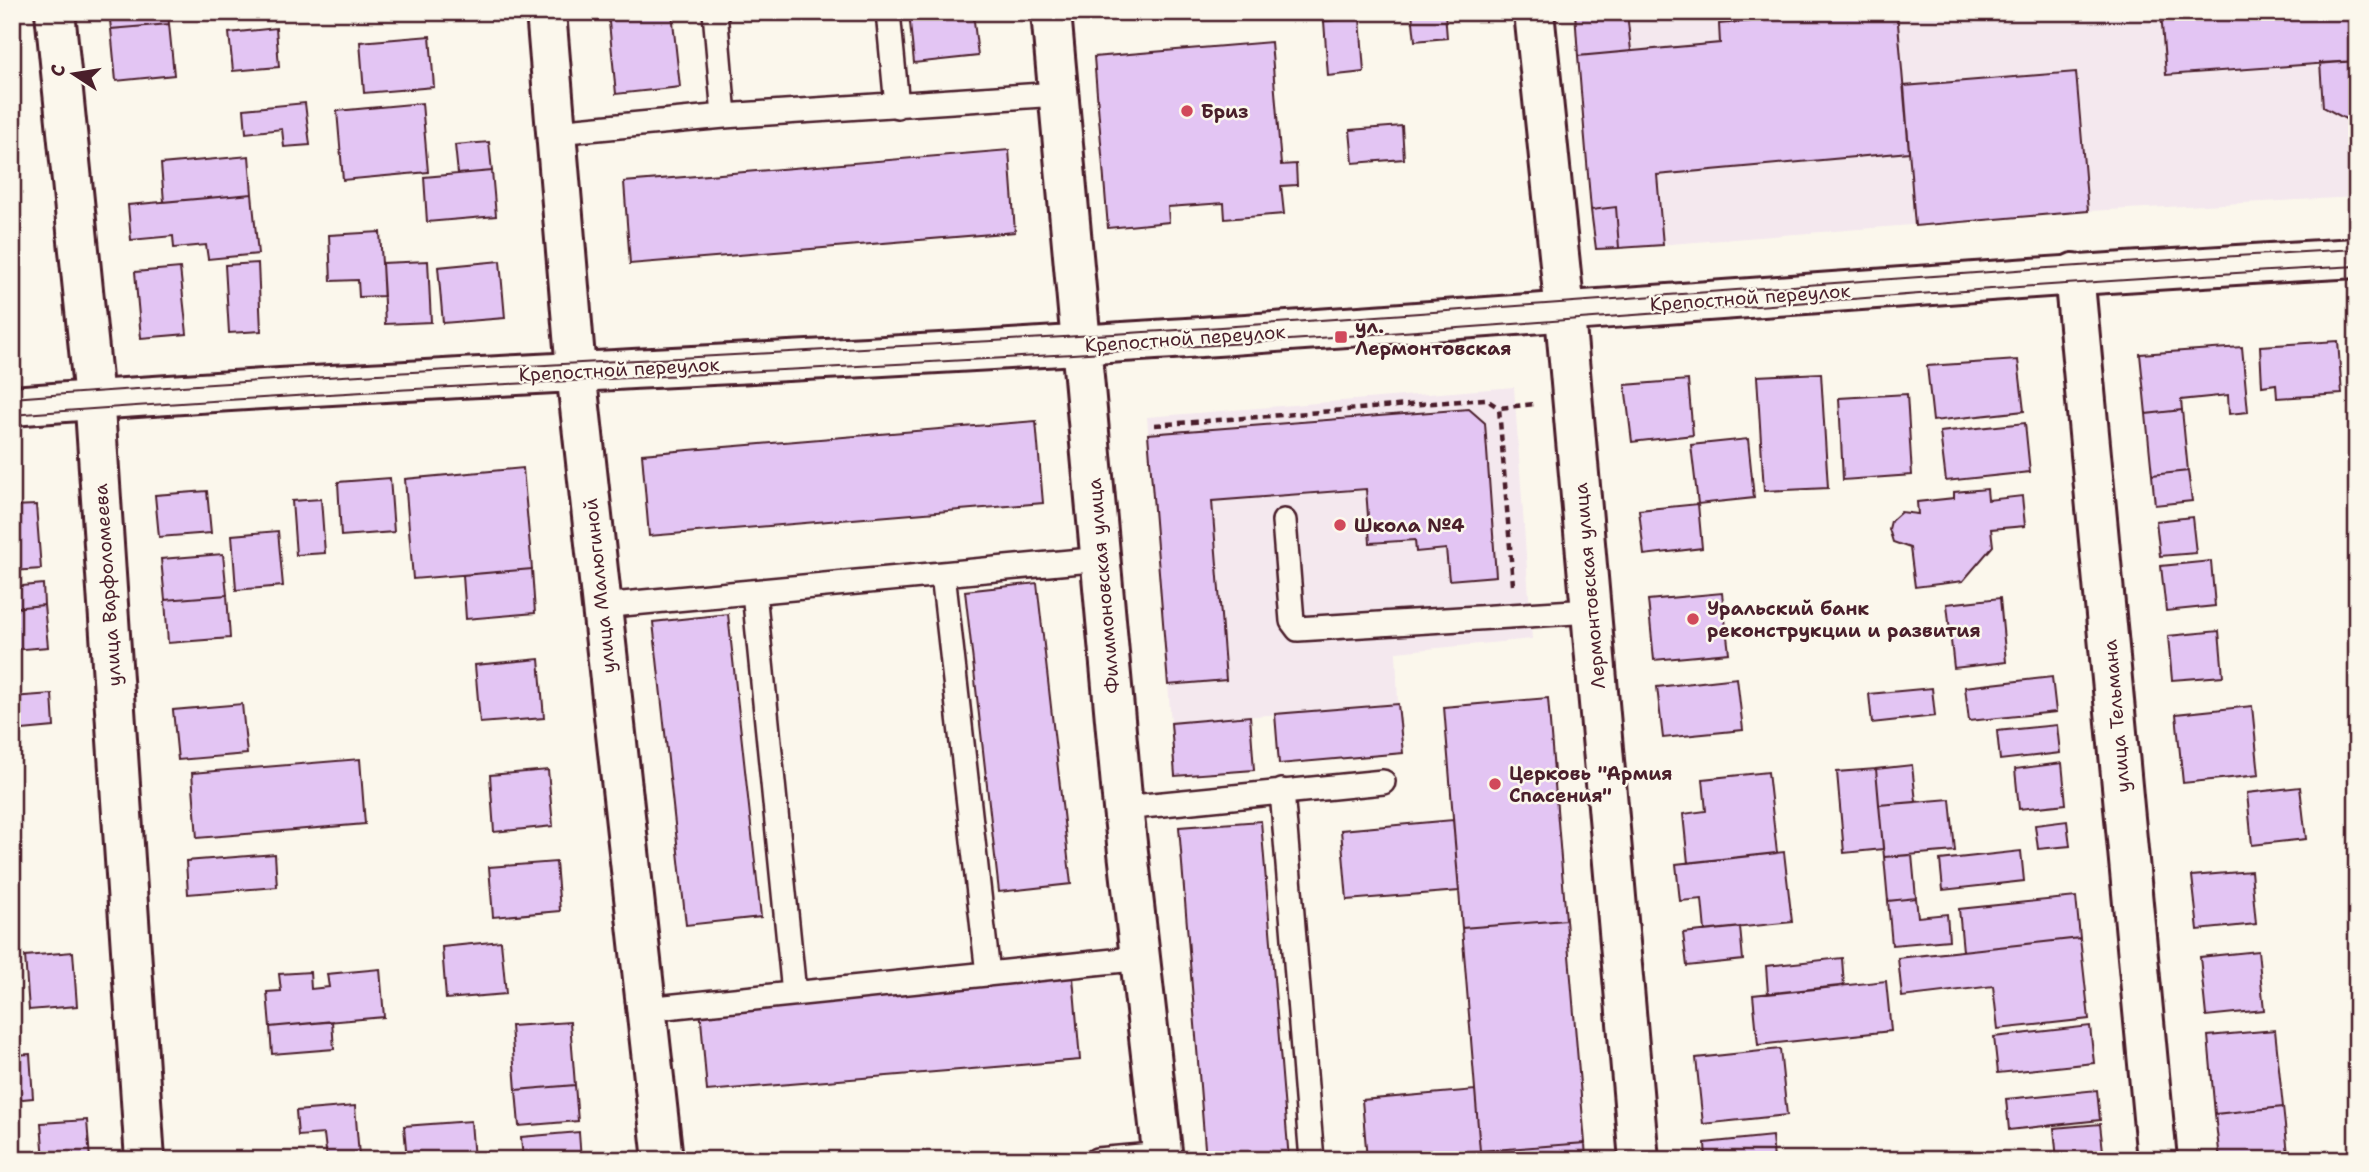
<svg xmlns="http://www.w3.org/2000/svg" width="2369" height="1172" viewBox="0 0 2369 1172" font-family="'Shantell Sans',sans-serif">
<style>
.built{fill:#f4e8ee}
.building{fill:#e3c5f3;stroke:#4a1f2b;stroke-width:2}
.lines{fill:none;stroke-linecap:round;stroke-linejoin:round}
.service-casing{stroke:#4a1f2b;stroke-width:28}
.minor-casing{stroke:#4a1f2b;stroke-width:44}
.tertiary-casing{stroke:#4a1f2b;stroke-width:44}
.path{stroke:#4a1f2b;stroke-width:4.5;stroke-dasharray:7 5;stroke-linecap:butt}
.service{stroke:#fbf7ec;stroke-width:23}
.minor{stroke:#fbf7ec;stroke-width:38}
.tertiary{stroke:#fbf7ec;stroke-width:38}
.tram{stroke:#4a1f2b;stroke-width:2}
.poi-dot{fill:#d1495b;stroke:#fbf7ec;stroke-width:2.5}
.labels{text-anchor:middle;stroke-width:5;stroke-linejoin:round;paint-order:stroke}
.poi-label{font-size:19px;font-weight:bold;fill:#4a1f2b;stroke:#fbf7ec;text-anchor:start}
.street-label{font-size:19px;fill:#4a1f2b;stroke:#fbf7ec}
</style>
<rect width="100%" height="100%" fill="#fbf7ec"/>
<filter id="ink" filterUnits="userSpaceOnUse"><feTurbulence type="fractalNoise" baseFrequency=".0143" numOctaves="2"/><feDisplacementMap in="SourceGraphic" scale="14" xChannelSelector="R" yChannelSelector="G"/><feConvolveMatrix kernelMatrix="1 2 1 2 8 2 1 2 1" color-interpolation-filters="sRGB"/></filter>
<g filter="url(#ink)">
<!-- built -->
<path class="built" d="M1575,12H2357V197L2088,211L1619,248L1616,208L1591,210Z
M1514,387L1532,639L1396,652L1398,704L1171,723L1147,417Z"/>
<!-- building -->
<path class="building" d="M109,12H168L169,24L111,29Z
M608,12H672L680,87L616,94Z
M909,12H973L978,56L914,63Z
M1412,12H1445L1447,38L1415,41Z
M1575,12H1627L1631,51L1578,56Z
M1849,12H1897L1909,152L1657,175L1663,245L1619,248L1616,207L1591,210L1578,56L1720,43L1719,24Z
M2161,12H2357V61L2166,75Z
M1360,18L1364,72L1328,76L1324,21Z
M169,24L174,75L116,81L111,29Z
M276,28L279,67L233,71L229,33Z
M430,36L434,87L364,93L360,42Z
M1271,42L1281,165L1296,164L1297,185L1281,186L1284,214L1225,219L1224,203L1168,207L1169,222L1108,228L1094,57Z
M2357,61V125L2323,107L2320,63Z
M2076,72L2088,211L1915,226L1904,86Z
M305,103L310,145L284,147L282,129L246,133L244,109Z
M422,103L428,172L343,180L337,111Z
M1402,126L1404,159L1353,163L1350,130Z
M489,142L492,171L458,174L455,145Z
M1009,150L1015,232L630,264L624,182Z
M249,156L252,194L164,202L161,164Z
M492,171L496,216L427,222L424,177Z
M252,194L258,254L208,259L206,245L174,248L173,236L131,240L128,205Z
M1616,207L1619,248L1596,249L1591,210Z
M380,232L384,296L359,297L358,280L331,281L329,235Z
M428,261L431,322L385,324L382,263Z
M500,261L505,318L443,323L438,267Z
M258,263L261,331L229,333L225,265Z
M180,268L187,334L141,338L135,272Z
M17,291L21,343L12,344V292Z
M2353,340H2357V401Z
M2338,341L2342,394L2277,398L2276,384L2262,386L2260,346Z
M2242,347L2248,412L2229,414L2228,395L2181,400L2182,410L2146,414L2140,354Z
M2018,360L2024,411L1933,421L1927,366Z
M1821,373L1828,488L1764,491L1757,376Z
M1688,380L1693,435L1632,442L1625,385Z
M1907,394L1912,475L1843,480L1839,398Z
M1469,409L1485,423L1496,576L1449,580L1446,549L1416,552L1415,540L1370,543L1366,489L1212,501L1226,680L1168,685L1148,434Z
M2182,410L2188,471L2152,475L2146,414Z
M1036,421L1043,503L649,536L642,454Z
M2025,423L2030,472L1946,481L1940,432Z
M1748,439L1754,498L1698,504L1691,445Z
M2349,464H2357V495H2352Z
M523,468L532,569L413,579L405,479Z
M2188,471L2192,501L2155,505L2152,475Z
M390,478L394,532L341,536L338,482Z
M1987,489L1988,500L2022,496L2025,526L1991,529L1993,546L1963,581L1915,587L1910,548L1893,542L1889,529L1891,521L1901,512L1918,514L1917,502L1954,498V492Z
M207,491L211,533L159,537L155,495Z
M321,499L325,553L296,555L292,501Z
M1698,504L1702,548L1644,555L1639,510Z
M36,505L41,569L12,571V506Z
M2192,517L2196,553L2160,556L2156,521Z
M278,531L283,586L236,590L232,535Z
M223,554L227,595L165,600L161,559Z
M2211,561L2215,606L2166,611L2161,566Z
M532,569L535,613L466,619L463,575Z
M1037,583L1071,884L999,892L965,591Z
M43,584L44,605L12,608V587Z
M1722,593L1729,653L1654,660L1648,600Z
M227,595L230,638L168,643L165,600Z
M2000,598L2006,662L1954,668L1947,604Z
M44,605L48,647L12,650V608Z
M728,614L761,917L686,925L653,622Z
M2219,631L2223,676L2172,680L2168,636Z
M539,659L544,718L480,723L475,665Z
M2052,677L2056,712L1969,721L1965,687Z
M1737,678L1743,730L1663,738L1657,687Z
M1932,688L1935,716L1872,723L1869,694Z
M52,694L54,727L12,731V697Z
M1548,698L1566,920L1462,928L1444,707Z
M242,704L247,754L178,760L173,710Z
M1398,704L1403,753L1279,764L1275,714Z
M2252,706L2259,775L2183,783L2176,714Z
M1250,716L1254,770L1175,776L1171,723Z
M2057,725L2060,753L2000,760L1997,731Z
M360,759L365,824L197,838L192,773Z
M2062,763L2066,804L2019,809L2015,769Z
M1912,765L1916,802L1879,805L1876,769Z
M1876,769L1883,849L1844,853L1837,772Z
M548,770L553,826L494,832L490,775Z
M1768,772L1777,853L1688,863L1683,814L1706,811L1703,779Z
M2300,787L2306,839L2252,845L2247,793Z
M1950,799L1955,851L1884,857L1879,805Z
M1453,820L1459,891L1347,900L1341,830Z
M1261,821L1289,1160H1206L1179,827Z
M2067,821L2070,846L2038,849L2035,825Z
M2021,851L2024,881L1943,890L1940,860Z
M1784,852L1792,922L1705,931L1702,899L1680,901L1676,864Z
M275,854L277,887L188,894L186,861Z
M1912,855L1916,898L1888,901L1884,857Z
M556,862L560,911L493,917L489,867Z
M2251,871L2256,924L2198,930L2192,876Z
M2076,897L2080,938L1963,951L1959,909Z
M1916,898L1918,917L1947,914L1949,940L1892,945L1888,901Z
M1566,920L1585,1143L1480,1151L1462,928Z
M1740,927L1743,960L1687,966L1683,933Z
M2080,938L2089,1019L1998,1029L1993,986L1902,997L1898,958Z
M501,941L506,994L446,999L442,947Z
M2258,951L2264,1010L2206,1016L2200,957Z
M73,952L77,1006L29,1010L25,956Z
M1842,958L1844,986L1768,994L1766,966Z
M380,969L384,1017L270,1027L267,992L281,991L279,974L310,972L311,989L329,987L327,974Z
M1073,977L1080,1060L707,1091L700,1008Z
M1886,981L1891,1031L1758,1045L1753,995Z
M332,1021L334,1049L272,1054L270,1027Z
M570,1022L575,1085L516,1090L511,1026Z
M2090,1026L2094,1063L1998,1073L1994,1037Z
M2275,1030L2283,1107L2215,1114L2208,1036Z
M1780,1049L1787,1115L1703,1124L1696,1058Z
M30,1054L33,1098L12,1100V1055Z
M575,1085L578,1121L519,1126L516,1090Z
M1475,1090L1480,1151L1367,1160L1362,1100Z
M2097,1090L2100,1120L2009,1130L2006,1099Z
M355,1106L359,1156L327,1159L324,1134L298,1136L296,1111Z
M2283,1107L2288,1154L2220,1160L2215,1114Z
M87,1120L90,1160H44L41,1123Z
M471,1121L474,1160H407L404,1126Z
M2100,1124L2104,1160H2057L2054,1128Z
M579,1132L581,1160H523L521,1137Z
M1772,1136L1774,1160H1706L1705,1143Z
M1585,1143L1586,1160H1481L1480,1151Z"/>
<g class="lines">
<!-- service casing -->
<g class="service-casing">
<path id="service" d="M715,12L724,116
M888,12L897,106
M556,132L724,116L1058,94
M1284,521L1292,621L1298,629L1591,611
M943,574L988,974
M754,592L794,993
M601,606L1102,559
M1282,791L1312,1160
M1123,808L1383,782
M646,1009L1143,958
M1097,1160L1163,1154"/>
</g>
<!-- minor casing -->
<g class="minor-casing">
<path id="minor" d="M55,12L95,409L145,1160
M546,12L576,371
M1051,12L1123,808L1163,1160
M1534,12L1564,303L1639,1160
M2074,273L2157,1160"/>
</g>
<!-- tertiary casing -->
<g class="tertiary-casing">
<path id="tertiary" d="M576,371L663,1160
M12,406C393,377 775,365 1155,340C1556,314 1956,280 2357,258"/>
</g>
<!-- path -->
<path class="path" d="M1155,425L1485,399L1499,408
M1513,585L1499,408L1534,404"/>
<!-- service -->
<use href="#service" class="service"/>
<!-- minor -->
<use href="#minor" class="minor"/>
<!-- tertiary -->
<use href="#tertiary" class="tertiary"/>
<!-- tram -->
<path class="tram" d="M12,398C389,369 767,356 1144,332C1548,306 1952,271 2357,249
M12,415C393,386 774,373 1155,349C1556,323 1956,288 2357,266"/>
</g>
</g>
<!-- markers -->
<g class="poi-dot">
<circle cx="1187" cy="111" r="7"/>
<rect x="1334" y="330" width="14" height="14" rx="3.5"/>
<circle cx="1340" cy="525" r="7"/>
<circle cx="1693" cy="619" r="7"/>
<circle cx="1495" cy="784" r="7"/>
</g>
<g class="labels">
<!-- poi labels -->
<g class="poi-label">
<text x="1201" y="118">Бриз</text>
<text x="1355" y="333">ул.<tspan x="1355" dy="22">Лермонтовская</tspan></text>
<text x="1354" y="532">Школа №4</text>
<text x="1707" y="615">Уральский банк<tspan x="1707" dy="22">реконструкции и развития</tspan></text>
<text x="1509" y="780">Церковь "Армия<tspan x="1509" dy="22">Спасения"</tspan></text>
</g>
<!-- street labels -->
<g class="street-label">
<text transform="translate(1750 297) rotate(-4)" y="7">Крепостной переулок</text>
<text transform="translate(1185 338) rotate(-4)" y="7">Крепостной переулок</text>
<text transform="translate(619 369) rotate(-3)" y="7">Крепостной переулок</text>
<text transform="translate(107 585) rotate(-94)" y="7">улица Варфоломеева</text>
<text transform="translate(599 586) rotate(-96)" y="7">улица Малюгиной</text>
<text transform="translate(1103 586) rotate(-95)" y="7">Филимоновская улица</text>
<text transform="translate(1589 586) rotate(-95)" y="7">Лермонтовская улица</text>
<text transform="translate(2116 716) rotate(-95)" y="7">улица Тельмана</text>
</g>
</g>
<!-- margin -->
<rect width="2369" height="1172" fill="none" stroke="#fbf7ec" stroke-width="42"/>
<rect x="21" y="21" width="2327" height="1130" fill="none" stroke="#4a1f2b" stroke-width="2.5" filter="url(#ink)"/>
<!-- north arrow -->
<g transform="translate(74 74) rotate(282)" stroke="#fbf7ec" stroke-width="5" paint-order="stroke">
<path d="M0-5L12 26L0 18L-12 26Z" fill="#4a1f2b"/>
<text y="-10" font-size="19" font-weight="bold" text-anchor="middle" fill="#4a1f2b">С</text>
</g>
</svg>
